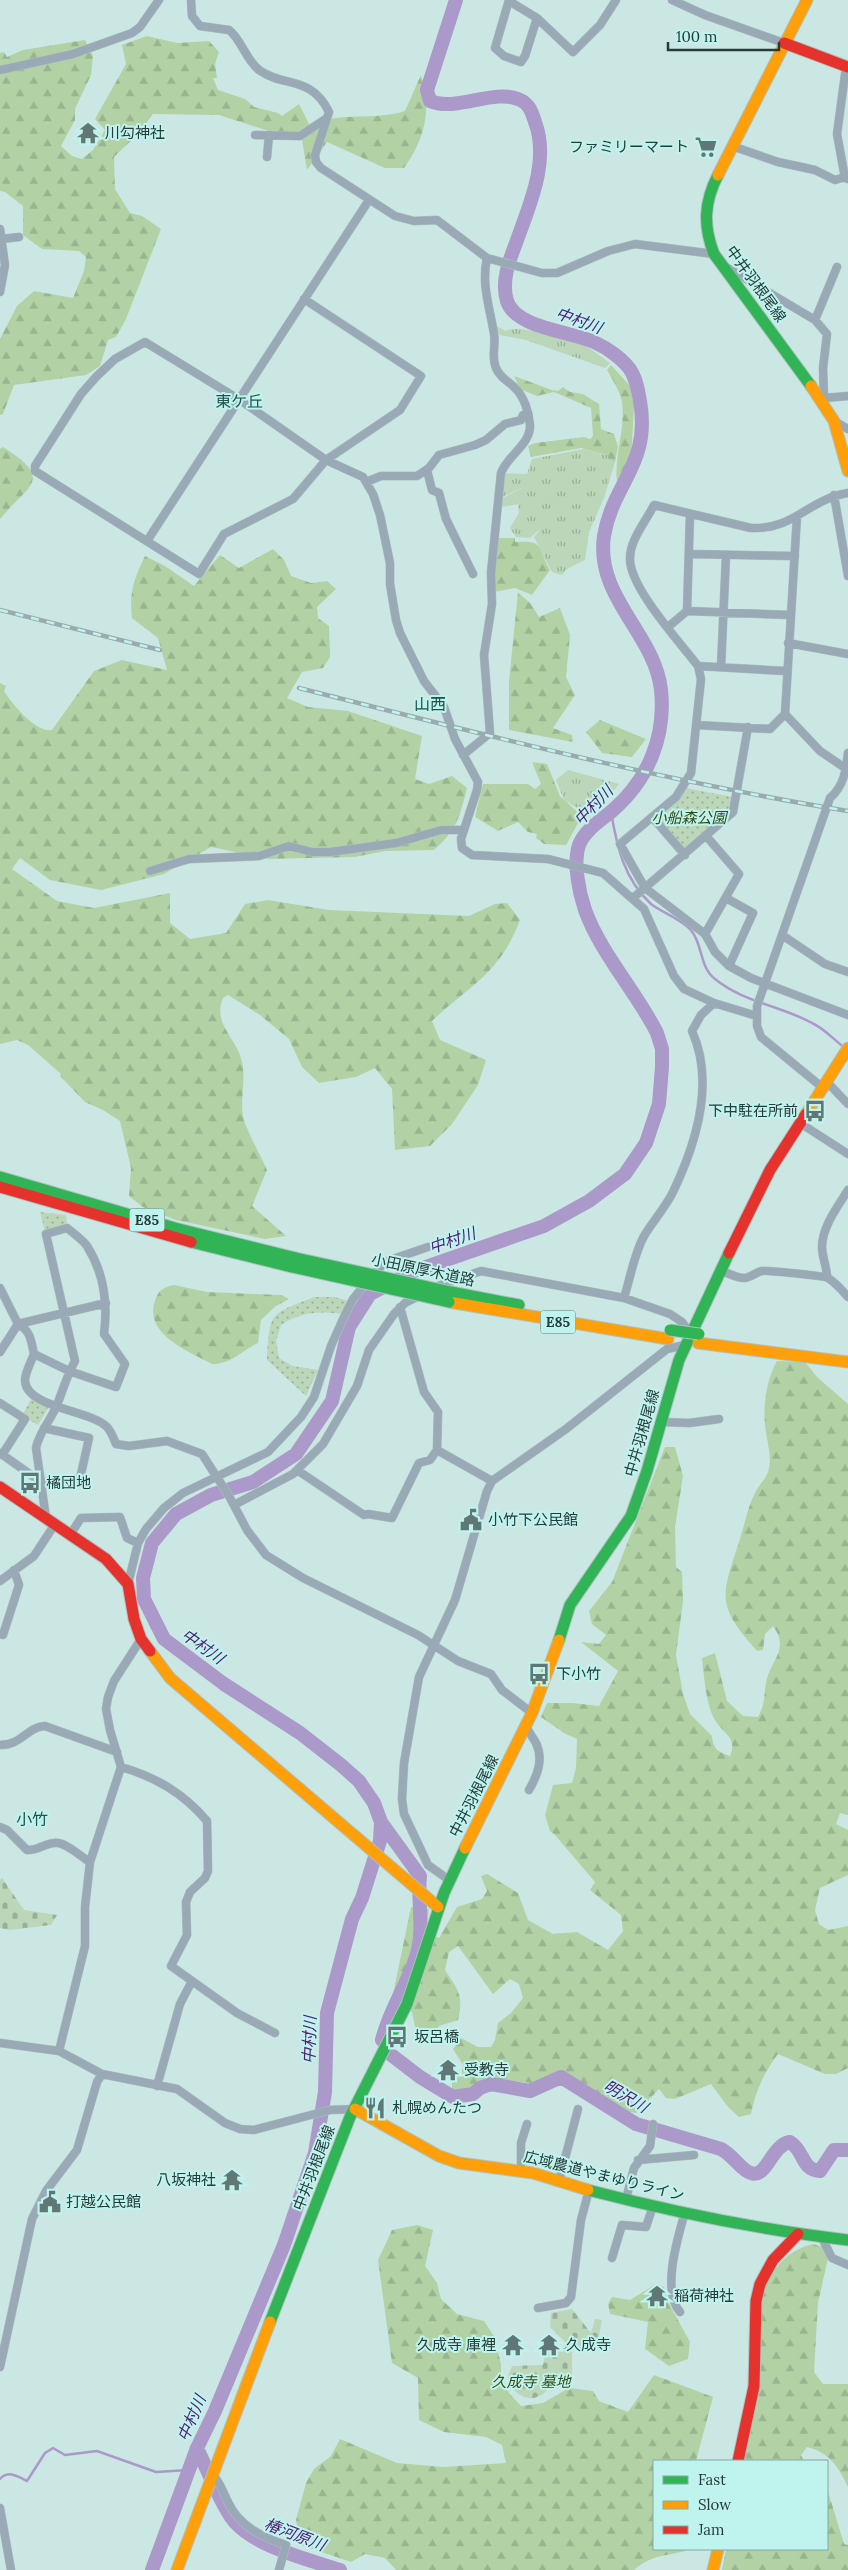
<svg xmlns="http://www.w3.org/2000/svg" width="848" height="2570" viewBox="0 0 848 2570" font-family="Lora,'Noto Sans JP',serif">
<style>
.grass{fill:url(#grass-tufts)}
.forest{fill:url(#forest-firs)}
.cemetery{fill:url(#cemetery-stones)}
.park{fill:url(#park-dots)}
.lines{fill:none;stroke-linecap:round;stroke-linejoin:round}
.stream{stroke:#ab99c9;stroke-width:2.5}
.river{stroke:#ab99c9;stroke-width:14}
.street-casing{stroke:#adc2c0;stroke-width:9}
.fast-casing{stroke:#adc2c0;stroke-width:13}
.slow-casing{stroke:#adc2c0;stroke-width:13}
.jam-casing{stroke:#adc2c0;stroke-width:13}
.street{stroke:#99aab6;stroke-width:8}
.fast{stroke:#30b455;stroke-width:11}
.slow{stroke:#ff9f0a;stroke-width:11}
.jam{stroke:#e5322d;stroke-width:11}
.rail-casing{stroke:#98abae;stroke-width:4.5}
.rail{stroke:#bff3ee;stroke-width:2.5;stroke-dasharray:8;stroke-linecap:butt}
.fast-bridge-casing{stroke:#adc2c0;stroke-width:13;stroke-linecap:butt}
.fast-bridge{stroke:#30b455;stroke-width:11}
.labels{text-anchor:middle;stroke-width:4;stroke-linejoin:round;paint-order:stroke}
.shield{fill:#bff3ee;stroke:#55736f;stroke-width:1}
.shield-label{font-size:14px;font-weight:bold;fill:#273c39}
.poi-label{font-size:15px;fill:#273c39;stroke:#bff3ee;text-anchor:start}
.street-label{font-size:15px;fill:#273c39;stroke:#bff3ee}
.park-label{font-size:15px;font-style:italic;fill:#354b14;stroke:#bff3ee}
.water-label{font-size:16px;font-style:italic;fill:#501d72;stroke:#bff3ee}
.neighbourhood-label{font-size:16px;fill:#20524e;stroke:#bff3ee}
</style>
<defs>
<pattern id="grass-tufts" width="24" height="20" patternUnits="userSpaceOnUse" patternTransform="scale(1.25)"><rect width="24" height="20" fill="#bcd6b9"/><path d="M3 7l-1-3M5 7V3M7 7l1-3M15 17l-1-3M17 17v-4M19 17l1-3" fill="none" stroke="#99af97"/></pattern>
<pattern id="forest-firs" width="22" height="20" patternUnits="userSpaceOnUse" patternTransform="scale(1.25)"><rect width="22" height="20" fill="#b2d2a5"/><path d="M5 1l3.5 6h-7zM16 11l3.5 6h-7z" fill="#99b58f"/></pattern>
<pattern id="cemetery-stones" width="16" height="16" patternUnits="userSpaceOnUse" patternTransform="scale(1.25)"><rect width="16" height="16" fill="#bcd6b9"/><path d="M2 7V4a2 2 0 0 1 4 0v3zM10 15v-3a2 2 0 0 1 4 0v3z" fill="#99af97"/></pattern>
<pattern id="park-dots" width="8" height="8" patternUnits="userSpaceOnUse" patternTransform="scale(1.25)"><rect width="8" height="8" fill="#bcd6b9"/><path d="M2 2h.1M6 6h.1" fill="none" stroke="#99af97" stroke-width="1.8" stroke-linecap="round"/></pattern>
</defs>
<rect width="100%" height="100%" fill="#cbe7e4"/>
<!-- grass -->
<path class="grass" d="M496,326L506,331C519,323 573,341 587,347C595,351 602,358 610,363L605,368L526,340L500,335L496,331Z
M584,449L607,455L609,460L615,462L604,498L589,532L585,560L567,569L562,575L552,572L534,537L542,527L530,538L516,537L510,528L519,513L518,504L502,507L501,499L526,486L500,498L503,473L527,474L532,459Z
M568,770L619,784L603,804L581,810L564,800L556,780Z"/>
<!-- forest -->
<path class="forest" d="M147,36L177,43L209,41L219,52L215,64L217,78H213L218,90L245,99L254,107L278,113L282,116L299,104L309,124C321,121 333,118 345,117C366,116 386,117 405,111L421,75C433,108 424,141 404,168H385L327,142L307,170L302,140L275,133L219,115L153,114L139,133L114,157L115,189L130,213L142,216L161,229L126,319L116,337L108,340L100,366L86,375L14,385L3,414L0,415V339L17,306L34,291L73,298L84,271L86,257L79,251L42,249L23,235V206L5,192L0,191V53L4,52L7,57L23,50L85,40L93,56L91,75L75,109V120L61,146L72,156L82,159L93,150L105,130L95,119L126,64L122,45Z
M611,365L630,386L634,405L631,463L618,488C612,460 626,431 622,402C620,391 612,379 607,370Z
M514,376L552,390L558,391L563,387L570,392L583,394L599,404L601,429L614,434L618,447L615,462L609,460L607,455L581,448L531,457L528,446L535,443L584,437L590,439L593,436L591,408L554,392L537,396L520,389Z
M3,447C55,480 29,484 0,519V449Z
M499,538H515V542C545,540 537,547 550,570L532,595L515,588L494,592L495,543Z
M273,549L284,560L291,576L311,583L327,581L336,589L317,607L318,618L329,626L330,657L323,668L302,672L287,698L308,707L348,711L422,736L415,779L429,784L452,776L467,788C460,816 457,830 434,850L385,851L355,857L268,859L211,847L164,874L101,890L50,880L20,858L12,869L57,901L94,908L170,893V923L190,939L226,933L245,904L268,900L329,910L469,916L495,904L507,903L520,920C499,975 471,984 432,1021L440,1040L486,1060L478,1085L452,1124L430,1146L395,1150L392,1089L375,1068L356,1077L319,1083L302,1067L289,1039L260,1015L228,995L223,998C212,1024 237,1038 242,1062C246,1080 240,1099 243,1116C245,1128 261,1156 267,1170L252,1206L286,1236L265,1239L176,1220L143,1207L129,1196L131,1168L120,1121L103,1110L85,1102L60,1076L61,1074L28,1045L17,1040L0,1044V683L6,686L4,691C12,704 36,733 52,730L94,671L122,660L167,670L158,638L132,618C129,592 134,579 145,556L165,566L194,586L220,555L239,568Z
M518,592L531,604L539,617L560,608L570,635L566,677L575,695L553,728L572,735L573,742L509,730V681Z
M600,720L646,739L632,757L602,753L586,732Z
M532,762L547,764L560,796L582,816L566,845L544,844L536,838L537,834L528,832L518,822L498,831L475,817L483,784H528L535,789L541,784Z
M174,1285L207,1292L282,1295L289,1299L276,1306L261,1320L258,1343C241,1351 232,1364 212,1364C190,1352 143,1334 155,1301C158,1291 163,1287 174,1285Z
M777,1361L805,1362L817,1377L848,1404V1815L840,1813L836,1824L848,1830V1875L820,1888L815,1910L819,1924L828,1930L848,1926V2068L836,2074H825L778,2054C764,2073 756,2090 751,2114L739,2117L728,2107L711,2084L675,2099L666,2098L659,2089L636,2113L626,2111L561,2071L531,2083L491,2079L464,2091L452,2089V2080L462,2073L463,2065L453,2049L461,2038L478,2047H491L495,2040L498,2023L511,2013L523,1998L519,1984L510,1979L493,1994L458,1946L449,1952L445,1970C458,1990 464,1995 458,2020L439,2026L430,2038L423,2037L416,2031L412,2012L392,1999L411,1907L429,1909L426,1931L439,1938L457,1907L482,1899L487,1891L481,1876L487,1874L518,1893L528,1920L553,1934L577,1932L608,1950L623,1931L621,1915L590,1890L595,1882L555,1835L550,1831L545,1815L553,1785L572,1783L576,1768L577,1739L564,1733L541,1717L547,1703H573L599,1706L618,1671L581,1642L599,1644L606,1635L592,1624L589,1611L612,1582L665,1447H675L683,1476L675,1527L676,1567L682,1572L683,1601L676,1655L683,1694L690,1714L712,1736C713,1749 718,1752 730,1756C738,1737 723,1734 715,1720C706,1705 704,1676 702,1658L715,1653L727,1701L743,1716L758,1717C767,1700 763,1694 767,1678C773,1658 789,1648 773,1626L765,1634L763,1650L757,1651C716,1605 721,1597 739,1542C744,1527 747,1509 754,1495C757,1487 765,1480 768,1472C773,1456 766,1440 765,1424C763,1404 767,1378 777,1361Z
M417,2225L433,2230L425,2266L437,2283L441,2299L457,2314L484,2321L494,2336L501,2364V2375L509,2393L521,2406L543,2403L569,2388L593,2391L599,2401L628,2412L654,2375L713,2397L696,2461H654V2549L688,2550C666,2557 654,2553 634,2570H396L385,2558L365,2554L351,2562L301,2545L296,2520L306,2483L314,2469L331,2456L340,2439L397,2463L443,2467L506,2463L502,2445L486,2437L444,2432L419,2420L418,2378L392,2363L378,2260L392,2230Z
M813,2244L822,2247L828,2258L818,2303L814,2372L823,2384H848V2487C838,2466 830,2453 807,2447L801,2455L804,2461H743C749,2424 756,2386 759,2348C761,2332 758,2305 764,2291C774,2266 787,2251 813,2244Z
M656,2284L664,2287L668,2302L690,2342L688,2359L669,2366L645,2349L648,2322L610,2314L608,2304L612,2297L630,2300Z
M827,2488L844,2544L848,2545V2570H722L726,2549H827Z"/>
<!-- cemetery -->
<path class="cemetery" d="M2,1878L24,1910L57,1915L51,1925L9,1930L0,1928V1880Z
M572,2309L591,2333L595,2319L602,2320L598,2341L582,2350L572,2349V2376C549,2377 553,2391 537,2397C525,2402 509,2390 508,2377C508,2374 511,2369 512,2366L543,2365L546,2349L565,2348L566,2343L550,2327L551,2313Z"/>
<!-- park -->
<path class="park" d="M686,788L733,797L727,812L684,850L658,819L680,798Z
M40,1212L66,1215L67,1226L45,1232Z
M314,1297H335L348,1301L342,1314C317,1311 302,1312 281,1325L276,1341L279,1358L293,1366L318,1370L306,1396L267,1360C270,1311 269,1315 314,1297Z
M32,1397L50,1405L38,1425L22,1416Z"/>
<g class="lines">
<!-- stream -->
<path class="stream" d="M611,812C617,847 624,879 651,904C663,913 679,918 690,929C703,943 699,967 715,979C743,1002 781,1006 812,1023C825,1029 834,1040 845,1048
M0,2479C8,2470 18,2476 27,2481L45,2453L53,2448L65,2455L97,2451L156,2472L189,2470"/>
<!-- river -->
<path class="river" d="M381,1822L420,1876C417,1903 425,1930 416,1957C407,1985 389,2011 382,2040
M390,2054L420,2077L453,2097L473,2094L480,2088L491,2084L530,2091L561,2077L636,2124L721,2149C734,2156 741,2170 751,2173C767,2179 771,2145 790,2142C804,2150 802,2171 820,2171L834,2150H848
M197,2448C208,2471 217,2496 231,2517C251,2546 307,2559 340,2570
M152,2570L197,2448L215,2411L284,2245L315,2153L325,2092L327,2013L352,1919L362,1898L380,1841L381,1822L374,1803L359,1781L341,1765L300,1733L224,1684L164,1639L144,1599L143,1578L152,1543L176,1514L211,1495L253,1482L296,1454L332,1401L349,1327L370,1294L414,1271L544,1226L589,1201L625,1174L646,1143L659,1104L662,1067V1049L657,1033C636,991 601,954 585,910C579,892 573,863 579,845C585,830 600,821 612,811C648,780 666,737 661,690C655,634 595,597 604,536C613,482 651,465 640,401C638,390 636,377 629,368C621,358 607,348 596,343C572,331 516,329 507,301C501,282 509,261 516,243C529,206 550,161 535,122C532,112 529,103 518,99C493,89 456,112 430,101L427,90L456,0"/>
<!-- street casing -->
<g class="street-casing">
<path id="street" d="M191,0L192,16L200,26L229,30C242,40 245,59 259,70C284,88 311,75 329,112L315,155L316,162L321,168L395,216L414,221L437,220L487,258L542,273H557L608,251L635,244L714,254
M509,0L495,48L504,56L521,62L525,56L537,18
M672,0L705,15L784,43
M509,1L537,18L573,52L600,25L616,0
M846,67L837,134L845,178L848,179
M0,70L73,54L132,33L140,27L159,0
M255,135L300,136L327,118
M732,146L778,162L815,170L835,180L848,176
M267,157L269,135
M0,229L5,265L0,292
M2,239L19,237
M726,267L815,320L827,334L823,368L824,398L822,401
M304,299L421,376L400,410L326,460L293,499L224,534L199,574L35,471V466L81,394L96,377L115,359L145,342L240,400L326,460L363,477L373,494L380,515L390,563V584L396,620L400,633L424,681L444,707L455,739L478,782L477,790L461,839L462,848L472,855L548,859L603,873L644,909L674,976L684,989L714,1003L757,1016
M815,320L837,267
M824,398L848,396
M834,421L848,429
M427,470L432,490L439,493L446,519L473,574
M366,482L381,476H417L429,468L439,455L475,445L486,440L505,424L521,420L523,415H527
M848,493C808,499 795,530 751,528L654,505C646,521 630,540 630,558C629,587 679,641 698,666L701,679L691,773L676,797L620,844L645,888L705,934L715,952L729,966L751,978L848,1015
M834,495L848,576
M147,541L369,200
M689,554L795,556
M687,611L790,615
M668,627L687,611L690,514
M788,643L848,654
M698,666L786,671
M721,667L726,556
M785,714L820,751L848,770
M696,725L770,729L785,714L797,516
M463,755L490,733L484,655L492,604L491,573L501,473C507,456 531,444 530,425C529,412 524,396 514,387C507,380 500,378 496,368C491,356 496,346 494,334C490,308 481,285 487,258
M652,817L685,855
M150,871L189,859L259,856L289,846L312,852H330L396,843L441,830H464
M633,898L733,812L748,727
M726,898L753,913L729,966
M705,934L739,874L707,837
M782,935L825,964L848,972
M827,1082L848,1104
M823,1088L761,1037L757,1026V1006L830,798C844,786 846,770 848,753
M800,1123L848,1154
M721,1271C728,1273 737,1278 744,1278C750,1278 756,1272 762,1271C768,1270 824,1276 828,1278C836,1283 842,1290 848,1297
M827,1277C827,1267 822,1257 822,1247C822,1227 838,1206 848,1190
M435,1287L481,1271L624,1298L670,1314L682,1322L690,1333
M0,1288L18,1324L0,1352
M624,1298C630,1279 634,1254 644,1236C653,1221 665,1208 673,1192C696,1144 715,1082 692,1031L701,1015L714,1003
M400,1307L424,1392L438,1412L437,1450L492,1481
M18,1324C31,1331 31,1341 34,1354L69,1371L116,1387L125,1364L104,1334C108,1303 104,1273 87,1246C83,1240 73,1233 67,1228L46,1234L75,1361C67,1375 63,1390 57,1405C51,1420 39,1432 36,1448L46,1518
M18,1324L106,1303
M34,1354C31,1362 25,1373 25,1380C25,1408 91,1410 107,1427C111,1431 114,1439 116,1444L129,1446L167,1441L202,1454L229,1496L247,1530L266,1555L303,1578L418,1635L458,1661L491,1674L502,1690L532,1713
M0,1403L25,1419L2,1455
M662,1422L689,1423L719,1419
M0,1453L41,1482L79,1483L89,1438L44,1428
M297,1470L364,1515L368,1514L392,1518L419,1463L430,1460L437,1450
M234,1505L293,1474L323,1444L357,1386L369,1350L394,1314L405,1303L419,1296
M70,1535L81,1518L120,1517L127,1538L138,1543
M0,1581L34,1556L55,1524
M128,1584L138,1543L146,1529L164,1508L183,1493L268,1452L301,1417L314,1397L331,1346L343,1319L353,1299L375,1272L387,1261L428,1247
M0,1634L3,1635L19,1585L14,1570
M141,1639L114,1681L108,1697L106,1709L110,1730L121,1767L90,1862L85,1907V1946L59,2051L102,2074L177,2089L225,2123L240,2129L254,2130L330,2110L355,2109
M526,1725C528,1732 533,1737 536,1743C544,1760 537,1776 529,1790
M0,1745C22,1745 27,1727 45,1726L117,1752
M121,1767C156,1777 183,1793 207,1821L208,1871L205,1878L190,1892L186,1902L187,1935L171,1966L237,2013L275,2033
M0,1827L7,1830L27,1850C38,1851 43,1844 54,1843C65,1841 81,1857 90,1862
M449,1880L428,1865L404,1814L402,1799L404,1763L419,1677L455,1600L487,1491L492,1481L566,1429L667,1349L685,1345
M0,2043L59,2051
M157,2086L180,2004L192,1981
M638,2160L694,2155
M521,2170V2143L527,2124
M559,2181L578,2109
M626,2199L634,2168L650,2146L653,2124
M821,2236L832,2258L848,2265
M612,2258L622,2225L646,2227L653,2206
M538,2308L566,2303L571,2297L581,2220L589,2190
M680,2312C661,2291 678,2237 685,2212
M0,2367L32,2219L46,2191L77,2150L97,2082L102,2074
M213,2475C221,2484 223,2492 228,2502C239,2526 262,2537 286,2545L279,2570
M0,2508L11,2570"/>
</g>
<!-- fast casing -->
<g class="fast-casing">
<path id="fast" d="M718,175C704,202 703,226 714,254L811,386
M0,1177L175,1228L296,1258
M191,1242L292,1267
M451,1292L519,1305
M559,1640L570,1605L631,1516L647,1471L679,1360L729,1253
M588,2190C673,2212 761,2230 848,2240
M270,2322L350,2117L407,2004L444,1893L465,1848"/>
</g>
<!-- slow casing -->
<g class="slow-casing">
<path id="slow" d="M718,175L807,0
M811,386L834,421L848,471
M806,1114L848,1048
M449,1302L668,1339
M698,1343L848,1362
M150,1651L170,1678L438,1907
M465,1848L532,1713L559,1640
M355,2109L439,2156L459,2163L533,2173L588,2190
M177,2570L270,2322
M713,2570L718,2549"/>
</g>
<!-- jam casing -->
<g class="jam-casing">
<path id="jam" d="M784,43L848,67
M0,1187L191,1242
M729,1253L770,1170L806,1114
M0,1487L106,1559L128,1584L134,1619L141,1639L150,1651
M738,2461L754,2386L756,2301L760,2284L773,2260L798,2234"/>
</g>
<!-- street -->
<use href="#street" class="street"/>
<!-- fast -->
<use href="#fast" class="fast"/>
<!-- slow -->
<use href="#slow" class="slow"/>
<!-- jam -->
<use href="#jam" class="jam"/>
<!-- rail casing -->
<g class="rail-casing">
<path id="rail" d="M0,610L160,650
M299,688C480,734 663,781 848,811"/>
</g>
<!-- rail -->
<use href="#rail" class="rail"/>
<!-- fast-bridge casing -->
<g class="fast-bridge-casing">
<path id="fast-bridge" d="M296,1258L451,1292
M292,1267L449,1302
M670,1330L699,1334"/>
</g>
<!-- fast-bridge -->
<use href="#fast-bridge" class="fast-bridge"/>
</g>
<!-- icons -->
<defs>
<g id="temple-bare" transform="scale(1.725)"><path d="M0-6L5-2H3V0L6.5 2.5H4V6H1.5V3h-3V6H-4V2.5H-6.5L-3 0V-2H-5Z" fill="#607875" stroke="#bff3ee" stroke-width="2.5" paint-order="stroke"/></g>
<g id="supermarket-bare" transform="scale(1.725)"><path d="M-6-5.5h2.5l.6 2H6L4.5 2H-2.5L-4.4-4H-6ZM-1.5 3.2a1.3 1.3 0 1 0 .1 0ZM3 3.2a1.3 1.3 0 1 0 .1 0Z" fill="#607875" stroke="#bff3ee" stroke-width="2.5" paint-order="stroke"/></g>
<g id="bus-bare" transform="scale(1.725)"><path d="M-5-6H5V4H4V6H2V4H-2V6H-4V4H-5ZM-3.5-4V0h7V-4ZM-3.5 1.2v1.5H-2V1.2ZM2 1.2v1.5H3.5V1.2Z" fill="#607875" stroke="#bff3ee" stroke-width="2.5" paint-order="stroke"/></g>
<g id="civic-bare" transform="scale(1.725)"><path d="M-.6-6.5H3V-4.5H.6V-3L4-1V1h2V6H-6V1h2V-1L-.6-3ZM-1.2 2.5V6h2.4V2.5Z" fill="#607875" stroke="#bff3ee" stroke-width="2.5" paint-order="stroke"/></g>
<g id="restaurant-bare" transform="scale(1.725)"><path d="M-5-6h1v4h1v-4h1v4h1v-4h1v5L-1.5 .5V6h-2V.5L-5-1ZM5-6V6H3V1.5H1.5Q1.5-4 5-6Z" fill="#607875" stroke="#bff3ee" stroke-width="2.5" paint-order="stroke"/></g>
</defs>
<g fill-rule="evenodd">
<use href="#temple-bare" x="88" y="133"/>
<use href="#supermarket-bare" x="706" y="147"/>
<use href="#bus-bare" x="815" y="1111"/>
<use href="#bus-bare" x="30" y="1483"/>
<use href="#civic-bare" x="471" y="1520"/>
<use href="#bus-bare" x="539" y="1674"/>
<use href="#bus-bare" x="397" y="2037"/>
<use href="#temple-bare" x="448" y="2070"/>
<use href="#restaurant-bare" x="375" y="2108"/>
<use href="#temple-bare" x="232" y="2180"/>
<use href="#civic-bare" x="50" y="2202"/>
<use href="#temple-bare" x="657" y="2296"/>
<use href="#temple-bare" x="513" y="2345"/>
<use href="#temple-bare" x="549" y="2345"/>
</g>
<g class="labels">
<!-- shield labels -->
<g class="shield">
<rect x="129.5" y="1208.5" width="35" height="23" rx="4"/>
<rect x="540.5" y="1310.5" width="35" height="23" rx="4"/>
</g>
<g class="shield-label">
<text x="147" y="1225">E85</text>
<text x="558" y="1327">E85</text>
</g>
<!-- poi labels -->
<g class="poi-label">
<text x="105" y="138">川勾神社</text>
<text x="689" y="152" text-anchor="end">ファミリーマート</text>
<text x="798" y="1116" text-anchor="end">下中駐在所前</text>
<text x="46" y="1488">橘団地</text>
<text x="488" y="1525">小竹下公民館</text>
<text x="556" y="1679">下小竹</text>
<text x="414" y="2042">坂呂橋</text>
<text x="464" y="2075">受教寺</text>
<text x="392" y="2113">札幌めんたつ</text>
<text x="216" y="2185" text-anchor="end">八坂神社</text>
<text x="66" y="2207">打越公民館</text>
<text x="674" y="2301">稲荷神社</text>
<text x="496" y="2350" text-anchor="end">久成寺 庫裡</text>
<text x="566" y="2350">久成寺</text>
</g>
<!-- street labels -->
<g class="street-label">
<text transform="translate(756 284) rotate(54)" y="5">中井羽根尾線</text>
<text transform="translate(423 1270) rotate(12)" y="5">小田原厚木道路</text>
<text transform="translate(642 1433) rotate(-74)" y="5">中井羽根尾線</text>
<text transform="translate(474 1796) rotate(-63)" y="5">中井羽根尾線</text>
<text transform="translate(314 2168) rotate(-69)" y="5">中井羽根尾線</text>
<text transform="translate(604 2176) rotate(14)" y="5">広域農道やまゆりライン</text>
</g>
<!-- park labels -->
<g class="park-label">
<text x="689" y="823">小船森公園</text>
<text x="531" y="2387">久成寺 墓地</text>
</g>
<!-- water labels -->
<g class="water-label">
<text transform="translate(579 320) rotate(20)" y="6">中村川</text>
<text transform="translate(593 805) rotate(-46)" y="6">中村川</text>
<text transform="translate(452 1240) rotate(-19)" y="6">中村川</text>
<text transform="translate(203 1646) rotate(35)" y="6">中村川</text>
<text transform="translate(309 2040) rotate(-88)" y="6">中村川</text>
<text transform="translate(626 2096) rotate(30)" y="6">明沢川</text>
<text transform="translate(191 2418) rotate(-67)" y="6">中村川</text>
<text transform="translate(295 2534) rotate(21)" y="6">椿河原川</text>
</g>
<!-- neighbourhood labels -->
<g class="neighbourhood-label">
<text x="239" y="407">東ケ丘</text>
<text x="430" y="710">山西</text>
<text x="32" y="1825">小竹</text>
</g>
</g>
<!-- legend -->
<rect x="653" y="2460" width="175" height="90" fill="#bff3ee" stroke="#82aaa6"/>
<rect x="663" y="2476" width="25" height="8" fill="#30b455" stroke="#82aaa6"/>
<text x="698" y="2485" font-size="15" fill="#273c39">Fast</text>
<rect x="663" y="2501" width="25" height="8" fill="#ff9f0a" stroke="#82aaa6"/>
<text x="698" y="2510" font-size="15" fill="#273c39">Slow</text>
<rect x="663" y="2526" width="25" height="8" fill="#e5322d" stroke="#82aaa6"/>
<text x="698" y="2535" font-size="15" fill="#273c39">Jam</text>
<!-- scale -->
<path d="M668 42v8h111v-8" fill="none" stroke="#273c39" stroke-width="2.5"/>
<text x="676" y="42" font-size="15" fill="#273c39" stroke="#bff3ee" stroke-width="4" paint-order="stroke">100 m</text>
</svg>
